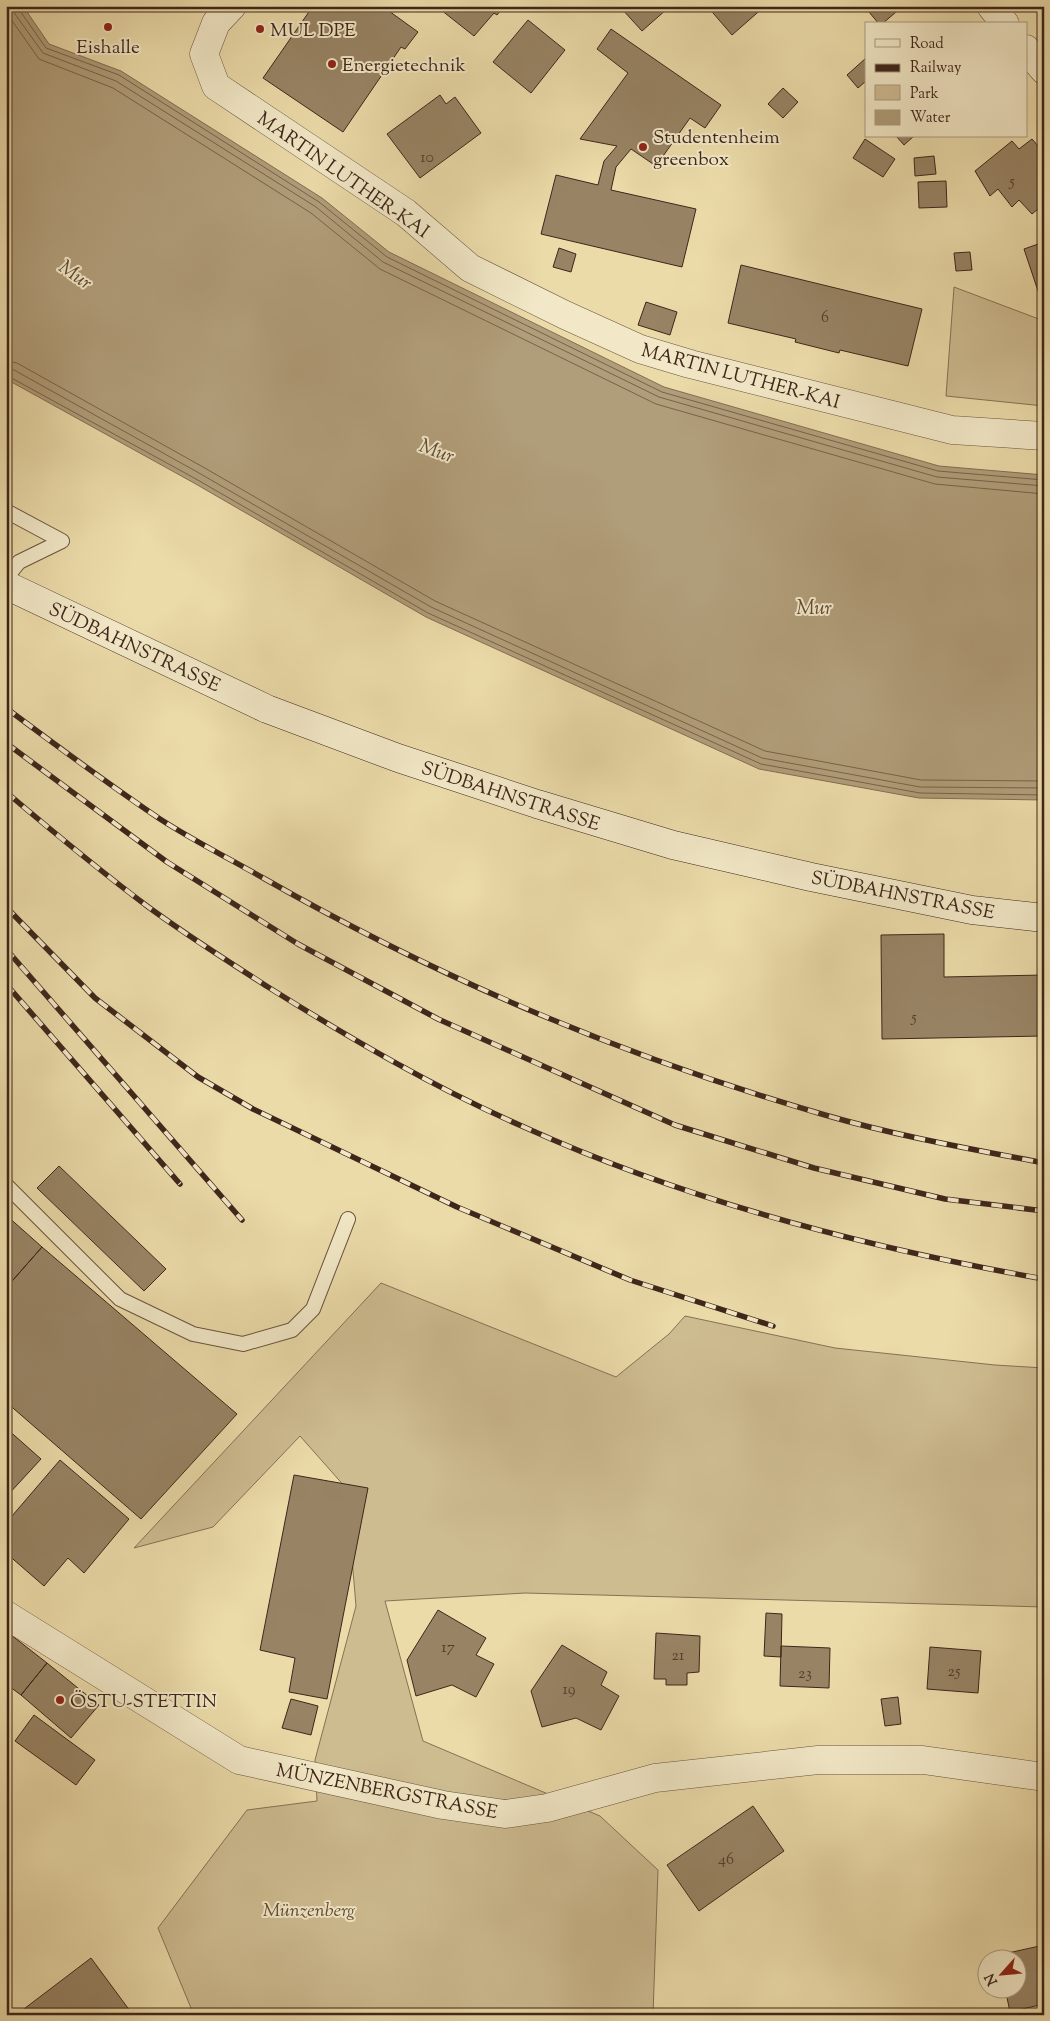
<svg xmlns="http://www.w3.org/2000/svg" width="1050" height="2021" viewBox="0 0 1050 2021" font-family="'Sorts Mill Goudy',serif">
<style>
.green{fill:#cebc91;stroke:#867156}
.water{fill:#b09d79;stroke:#826d53}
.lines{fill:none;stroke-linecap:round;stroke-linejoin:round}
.shore{stroke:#77624a;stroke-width:1}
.building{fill:#988465;stroke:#3e261b}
.service-casing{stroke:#69533e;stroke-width:16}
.minor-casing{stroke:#69533e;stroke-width:29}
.secondary-casing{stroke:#3e261b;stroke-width:29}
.service{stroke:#f2e8c7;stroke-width:14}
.minor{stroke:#f2e8c7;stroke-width:28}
.secondary{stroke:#f2e8c7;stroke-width:28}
.rail-casing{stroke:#3e261b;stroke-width:5.5}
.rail{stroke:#f2e8c7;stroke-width:4;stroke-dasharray:11;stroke-linecap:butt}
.poi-dot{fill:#8f2418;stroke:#f2e8c7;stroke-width:2}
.labels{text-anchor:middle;stroke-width:4;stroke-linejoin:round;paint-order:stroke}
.number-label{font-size:16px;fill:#543e2e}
.poi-label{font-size:19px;fill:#3e261b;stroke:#f2e8c7;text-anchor:start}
.street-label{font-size:19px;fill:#3e261b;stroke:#f2e8c7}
.park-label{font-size:19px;font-style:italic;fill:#624c38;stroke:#f2e8c7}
.water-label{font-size:20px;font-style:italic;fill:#604a37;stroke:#f2e8c7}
</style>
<rect width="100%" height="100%" fill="#ebdba9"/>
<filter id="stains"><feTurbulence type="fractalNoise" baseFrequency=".004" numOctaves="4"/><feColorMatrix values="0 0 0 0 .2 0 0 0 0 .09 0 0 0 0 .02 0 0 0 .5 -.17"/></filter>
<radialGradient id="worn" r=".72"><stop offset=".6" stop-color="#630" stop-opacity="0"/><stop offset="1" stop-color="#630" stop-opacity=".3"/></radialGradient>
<!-- green -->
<path class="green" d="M954,287L1044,321V406L946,396Z
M381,1283L616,1377L669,1334L685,1316L835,1348L995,1365L1044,1368V1607L525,1593L385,1601L423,1741L600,1816L658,1870L653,2015H184L191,2008L158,1928L247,1810L317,1801L315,1760L356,1606L346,1488L300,1436L213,1527L134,1548Z"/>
<!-- water -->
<path class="water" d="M6,6H23L49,44L121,71L322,198L389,252L664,387L939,466L1044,475V800L919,798L759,769L426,617L194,483L6,379Z"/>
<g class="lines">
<!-- shore -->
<path class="shore" d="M13,6L15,14L43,53L116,81L316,207L383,262L659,397L937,477L1044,486
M20,6V11L46,48L119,75L319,202L387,257L662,392L938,471L1044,480
M6,12L39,59L113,88L311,213L380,269L656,404L935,484L1044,494
M6,361L17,363L203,467L435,601L765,751L921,780L1044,781
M6,368L14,370L199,473L431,607L762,758L920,787L1044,788
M6,375L196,479L428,613L761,764L920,793L1044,795"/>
</g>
<!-- building -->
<path class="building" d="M313,6H382L418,32L405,49L401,47L343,132L263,78Z
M436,6H504L497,15L494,13L474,36Z
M623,6H664L667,9L642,31L621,8Z
M707,6H765L732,35Z
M864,6H903L882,24H879Z
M528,20L565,50L531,93L493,62Z
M611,29L721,105L705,128L690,118L656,166L631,149L616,167L611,190L696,209L682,267L541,234L556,175L598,185L604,161L617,146L580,139L628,73L597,49Z
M866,58V81L858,88L847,75Z
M783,88L798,102L783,118L768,104Z
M440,95L446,104L455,97L481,133L420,178L387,134Z
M896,136H914L904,145Z
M865,139L895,159L883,177L853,158Z
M1032,139L1044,153V204L1032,214L1019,200L1012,207L998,189L990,196L975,171L1012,141L1019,149Z
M934,156L936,174L915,176L914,158Z
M946,181L947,207L919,208L918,182Z
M1044,242V309L1024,249Z
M559,248L576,254L571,272L553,267Z
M970,252L972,270L956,271L954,253Z
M741,265L922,309L908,366L840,350L839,353L795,342L796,339L728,323Z
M646,302L677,312L670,335L638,325Z
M944,934V977L1044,975V1036L882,1039L881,935Z
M59,1166L166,1269L144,1291L37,1188Z
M6,1215L42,1247L6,1288Z
M42,1247L237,1414L141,1519L6,1402V1288Z
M6,1428L41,1459L6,1497Z
M60,1460L129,1519L84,1573L68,1558L44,1586L6,1553V1523Z
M294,1475L368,1488L327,1699L289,1692L295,1658L260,1650Z
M438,1610L486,1638L476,1655L494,1664L476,1697L452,1685L416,1696L407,1660Z
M766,1613L782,1614L781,1657L764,1656Z
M6,1631L47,1663L21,1695L6,1684Z
M656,1633L700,1636L699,1672L687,1673V1685H666V1679H654Z
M562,1645L607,1672L601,1685L619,1696L601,1730L576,1718L542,1727L531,1691Z
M781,1646L830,1648L829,1688L780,1686Z
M930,1647L981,1651L978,1693L927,1689Z
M47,1663L99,1705L71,1738L21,1695Z
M898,1697L901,1724L885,1726L881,1699Z
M291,1699L318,1706L311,1735L282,1728Z
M34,1715L95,1760L76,1785L15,1741Z
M753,1806L784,1851L699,1911L667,1865Z
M1044,1945V2004L1010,2012L1005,1988H1018V1958H999V1955Z
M91,1958L133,2015H16Z"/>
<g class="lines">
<!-- service casing -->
<g class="service-casing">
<path id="service" d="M6,511L62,541
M6,578L19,562L62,541
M6,1185L120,1299L193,1334L243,1344L292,1330L313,1309L348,1219"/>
</g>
<!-- minor casing -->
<g class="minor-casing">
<path id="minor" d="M232,6L216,23L204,54L216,86L406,213L470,268L565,315L640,349L690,364L952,430L1044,436
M991,6L1005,24
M1026,49L1044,70
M6,1615L239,1760L443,1805L505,1814L547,1808L655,1778L818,1760H923L1044,1777"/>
</g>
<!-- secondary casing -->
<g class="secondary-casing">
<path id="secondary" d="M6,585L267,709L398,758L537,804L673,845L811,877L972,910L1044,918"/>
</g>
<!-- service -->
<use href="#service" class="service"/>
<!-- minor -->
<use href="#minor" class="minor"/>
<!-- secondary -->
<use href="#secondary" class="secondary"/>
<!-- rail casing -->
<g class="rail-casing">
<path id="rail" d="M6,708C57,746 108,784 160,819C194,841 230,859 265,879C440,979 631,1059 825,1115C897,1136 971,1149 1044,1163
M6,743L167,862L298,944L438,1019L675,1125L814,1168L945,1199L1044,1211
M6,792C52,831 99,870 147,906C186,935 228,961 268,987C351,1039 435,1088 524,1127C687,1201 868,1248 1044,1279
M6,907L95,998L198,1077L253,1109L457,1207L630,1280L773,1326
M6,949L242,1220
M6,984L180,1184"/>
</g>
<!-- rail -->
<use href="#rail" class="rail"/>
</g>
<!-- markers -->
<g class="poi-dot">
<circle cx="108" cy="27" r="5"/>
<circle cx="260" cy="29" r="5"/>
<circle cx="332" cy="64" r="5"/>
<circle cx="643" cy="147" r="5"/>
<circle cx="60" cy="1700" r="5"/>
</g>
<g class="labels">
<!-- number labels -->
<g class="number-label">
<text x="427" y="162">10</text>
<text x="1012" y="186">5</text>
<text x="825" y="322">6</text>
<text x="914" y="1022">5</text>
<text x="448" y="1652">17</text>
<text x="678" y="1660">21</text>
<text x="954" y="1676">25</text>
<text x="805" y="1678">23</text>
<text x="569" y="1694">19</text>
<text x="726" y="1864">46</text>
</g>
<!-- poi labels -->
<g class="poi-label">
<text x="270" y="36">MUL DPE</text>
<text x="108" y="53" text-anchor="middle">Eishalle</text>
<text x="342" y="71">Energietechnik</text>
<text x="653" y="143">Studentenheim<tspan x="653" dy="22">greenbox</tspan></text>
<text x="70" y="1707">ÖSTU-STETTIN</text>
</g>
<!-- street labels -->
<g class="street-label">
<text transform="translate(344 174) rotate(35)" y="7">MARTIN LUTHER-KAI</text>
<text transform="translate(741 375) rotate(15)" y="7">MARTIN LUTHER-KAI</text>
<text transform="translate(135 646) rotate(25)" y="7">SÜDBAHNSTRASSE</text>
<text transform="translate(511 795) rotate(18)" y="7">SÜDBAHNSTRASSE</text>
<text transform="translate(903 894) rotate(11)" y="7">SÜDBAHNSTRASSE</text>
<text transform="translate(387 1790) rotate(11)" y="7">MÜNZENBERGSTRASSE</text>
</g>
<!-- park labels -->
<g class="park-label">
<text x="309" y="1916">Münzenberg</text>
</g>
<!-- water labels -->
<g class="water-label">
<text transform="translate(76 274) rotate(35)" y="7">Mur</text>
<text transform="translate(437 450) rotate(20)" y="7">Mur</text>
<text x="814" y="614">Mur</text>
</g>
</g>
<!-- margin -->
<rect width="1050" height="2021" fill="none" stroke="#ebdba9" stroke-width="25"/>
<rect x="8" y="8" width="1035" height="2006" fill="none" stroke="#3e261b" stroke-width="2.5"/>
<rect x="12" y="12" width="1025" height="1996" fill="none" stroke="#3e261b"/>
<!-- legend -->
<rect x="865" y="22" width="162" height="115" fill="#f2e8c7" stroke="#aa9a82"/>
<rect x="875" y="39" width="25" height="8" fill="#f2e8c7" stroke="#aa9a82"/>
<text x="910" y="48" font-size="15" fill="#3e261b">Road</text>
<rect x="875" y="64" width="25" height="8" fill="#3e261b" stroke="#aa9a82"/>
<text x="910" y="72" font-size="15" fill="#3e261b">Railway</text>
<rect x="875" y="85" width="25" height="15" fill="#cebc91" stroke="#aa9a82"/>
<text x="910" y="98" font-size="15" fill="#3e261b">Park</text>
<rect x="875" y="110" width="25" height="15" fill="#b09d79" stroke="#aa9a82"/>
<text x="910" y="122" font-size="15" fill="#3e261b">Water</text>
<!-- north arrow -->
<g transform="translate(1002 1974) rotate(243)"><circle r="24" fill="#f2e8c7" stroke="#aa9a82"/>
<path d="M0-4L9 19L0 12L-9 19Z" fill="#8f2418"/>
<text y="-8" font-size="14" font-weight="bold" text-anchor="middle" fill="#3e261b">N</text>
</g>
<rect width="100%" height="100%" filter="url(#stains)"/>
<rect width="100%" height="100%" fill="url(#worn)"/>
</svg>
